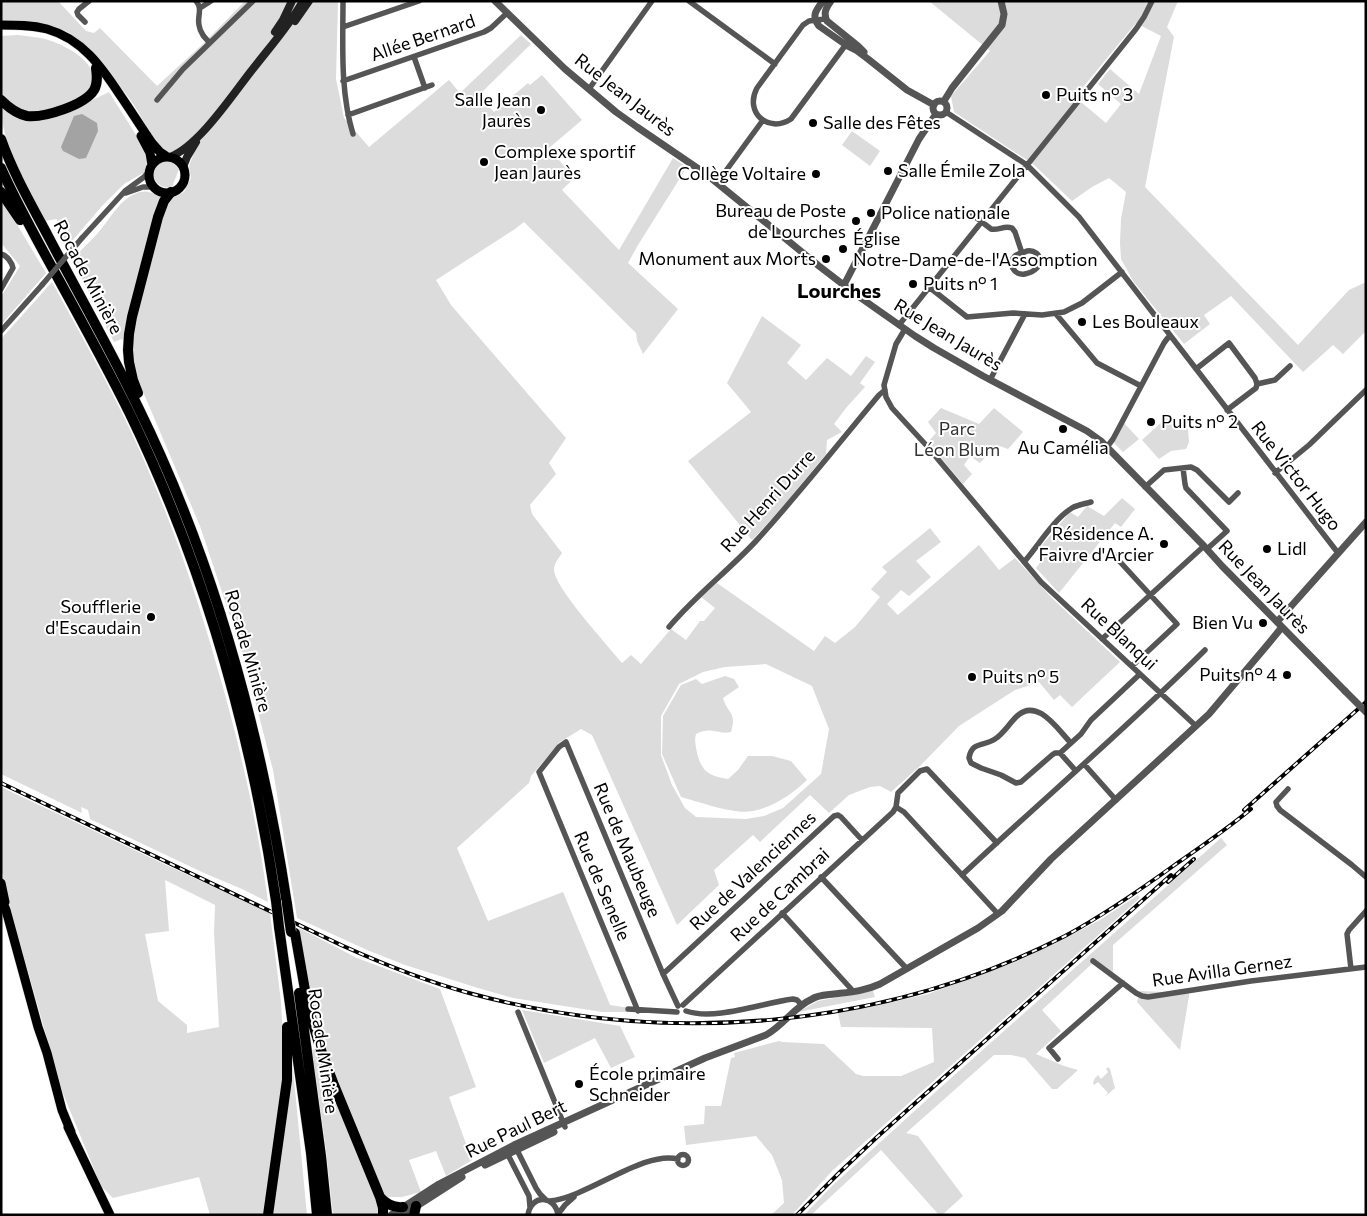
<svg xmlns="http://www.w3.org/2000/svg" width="1367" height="1216" viewBox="0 0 1367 1216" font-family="Commissioner,sans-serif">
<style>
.green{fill:#dcdcdc;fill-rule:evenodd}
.water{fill:#a3a3a3}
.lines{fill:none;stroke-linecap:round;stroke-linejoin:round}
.primary-casing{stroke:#dbdbdb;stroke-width:10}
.motorway-casing{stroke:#dbdbdb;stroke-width:11}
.minor{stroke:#555;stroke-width:5.5}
.tertiary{stroke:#555;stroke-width:7}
.secondary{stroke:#222;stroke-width:8}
.primary{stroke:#000;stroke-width:9}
.motorway{stroke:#000;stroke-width:10}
.rail-casing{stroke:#000;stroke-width:4}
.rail{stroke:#fff;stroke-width:2;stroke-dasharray:5.5;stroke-linecap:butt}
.motorway-bridge-casing{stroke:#dbdbdb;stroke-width:11;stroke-linecap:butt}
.minor-bridge{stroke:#555;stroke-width:5.5}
.tertiary-bridge{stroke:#555;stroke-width:7}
.motorway-bridge{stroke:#000;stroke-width:10}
.poi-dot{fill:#000;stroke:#fff;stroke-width:2}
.labels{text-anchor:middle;stroke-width:4;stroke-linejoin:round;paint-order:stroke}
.street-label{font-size:18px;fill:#000;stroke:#fff}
.poi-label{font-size:18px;fill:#000;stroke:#fff;text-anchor:start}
.park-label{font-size:18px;fill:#333;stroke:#fff}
.quarter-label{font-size:20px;font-weight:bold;fill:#000;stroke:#fff}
</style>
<rect width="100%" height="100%" fill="#fff"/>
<!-- green -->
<path class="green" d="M1,1H58L86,31L94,33L100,28L157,86L204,43L245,1H338L336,79L344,118L369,147L449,80L460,93L521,35L531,44L479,95L494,112L528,83L530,85L542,75L582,120L549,148L574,178L562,190L619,250L673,158L687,167L638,245L628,263L678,309L643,354L637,341L636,333L524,222L515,229L436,280L451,305L566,438L549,463L556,474L530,505L532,514L562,553C559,558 554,563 554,570C556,590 608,645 622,663L631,655L641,664L671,629L686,640L700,621H704L715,608L701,597L717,583L814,651L825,636L835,643L855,627L880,597L871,589L887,572L882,567L930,528L941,542L916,561L931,577L909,596L901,590L887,604L898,615L979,545L999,570L1015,558L1053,599L1120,662L1072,707L1060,695L1054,700L1039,682L1015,690L959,726L920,766L891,792L880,786L870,787L849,795L829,813L810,795L760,842L753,835L714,870L719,885L677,925L592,735L581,729L560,742L531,776L529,783L457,848L488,921L563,892L610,1005L630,1008L629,1012H602L513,998L478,988L405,965L367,950L297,918L273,770L244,658L200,526L138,380L131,348L122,339L114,342L72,259C80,251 89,243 97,234C110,220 120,197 140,192C151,189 159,198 170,197C175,197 180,194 184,192L191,178L189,166L194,153L183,146L171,153L165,151L153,137L134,105L103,63L88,47L66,31L29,21L1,20ZM766,664L812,686L829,729L821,774L783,808L764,816L746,819L696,817L685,808L672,785L661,755V716L679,684L703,672L725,667Z
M929,1H1178L1167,27L1174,37L1145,187L1298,345L1349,290L1366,282V331L1343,354L1333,345L1303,372L1231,296L1204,315L1210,324L1184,344L1133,281L1121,259L1120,243L1121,219L1126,192L1109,178L1092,187L1072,201L1033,164L954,112L951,96L990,51ZM1136,23L1161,36L1139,94L1110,69L1098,84L1121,104L1106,123L1075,97Z
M18,35C26,36 34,37 41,38C60,42 101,61 92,86C88,95 78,98 70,102C47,111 16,120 1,93V36Z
M109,92L143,146L148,159V167L145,172L124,184L102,206L67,247L61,237L57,219L44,221C28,189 1,143 1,107C12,116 22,121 36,121C54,120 92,100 109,92Z
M852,131L880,151L870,166L842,145Z
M166,161C172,161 175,164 179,169L172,187C152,191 146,165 166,161Z
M1,201L18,226L46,273L1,325V297L20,266L2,244H1Z
M52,282C88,348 126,414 154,484C180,545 200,607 218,670C240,746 258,824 268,902L242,889L204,873L90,819L88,810L81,807L82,813L1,774V339Z
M762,316L801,345L787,363L806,380L827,358L851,376L866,356L875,362L860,383L865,387L846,408L834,424L842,432L827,440L826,454L780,510L752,540L688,461L751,412L727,383Z
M941,408L979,424L994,408L1023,432L1008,449L997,445L980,463L970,456L964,465L972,474L963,484L928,442L936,433L928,422Z
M1166,418L1188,429L1189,442L1186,449L1171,451L1159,459L1142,440Z
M1124,423L1139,439L1123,452L1114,443Z
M1122,498L1135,509L1121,527L1115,523L1059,593L1036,568L1049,551L1042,545L1070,512L1078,517L1087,506L1104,516Z
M725,676L734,679L739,687L723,698C728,715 737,711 731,732C717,735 712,726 696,734C694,741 696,746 697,753C702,773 710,776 728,779L738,770L748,756H772L791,761L807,780C792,794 774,807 753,811C734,815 700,802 681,797L662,754L663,716L681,685L696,679L702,684Z
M1,787L164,864L270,913L281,1002L283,1038V1065L293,1069L307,1215H210L199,1177L113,1198L101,1186L62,1091L10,908L1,868ZM165,880L215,905L214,933L219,1027L187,1033V1025L158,1001L145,934L169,931Z
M1221,838L1227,845L1113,945V972L1096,960L1042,1010L1061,1031L1036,1054L1064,1066L1078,1070L1057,1089H1052L1025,1058L1011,1055H994L906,1133L918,1136L963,1196L942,1215H939L881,1150L811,1215H804L833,1185L941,1087Z
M1138,895L1140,898L832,1171L792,1215H771L784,1203L782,1180L772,1155L756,1136L686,1145L684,1126L704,1124L705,1106H721L731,1058L735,1057L734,1053L779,1041L782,1042L824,1044L856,1074L863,1076H901L934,1062L932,1028L841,1027L838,1013L875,1006L928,994L1012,963L1056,943L1100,920Z
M299,928L357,958L440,989L476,1087L449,1097L472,1160L446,1176L436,1151L409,1160L421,1192L402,1197H387L378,1215H333L326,1150L312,1050L323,1047L314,1012Z
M1189,988V996L1180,1050L1137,1002L1140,991L1165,992Z
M873,991L875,997L798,1012L818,1001Z
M522,1010L620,1026L635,1057L611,1068L595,1038L544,1063Z
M1108,1067L1110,1069L1115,1088L1105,1097L1108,1093L1098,1082L1094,1085L1093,1083L1095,1078L1098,1075L1101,1079L1108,1072L1106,1069Z"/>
<!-- water -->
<path class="water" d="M82,114L97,123L98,131L86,158L79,159L63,151L61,147L74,116Z"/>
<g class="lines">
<!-- primary casing -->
<g class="primary-casing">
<path id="primary" d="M1,25C17,25 32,25 47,29C82,39 101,66 120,95C131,111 141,127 152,143L160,152L166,156
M141,136L150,153L152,165
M149 175a18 18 0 1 1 36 0a18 18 0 1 1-36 0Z
M1,883L5,902
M1,898L6,910L38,1027L47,1053L62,1110L71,1132
M68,1127L110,1215"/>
</g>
<!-- motorway casing -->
<g class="motorway-casing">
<path id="motorway" d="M1,100C8,107 17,114 27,116C44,118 85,105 94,90C98,83 97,75 96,68
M1,139C13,173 31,204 48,236C78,293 110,349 138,407C215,564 261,733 287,904
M1,168C15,200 32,230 48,260C76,311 104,361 130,414C204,567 251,732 276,901
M1,192L20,220
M138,393L133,380L129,362L128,350L129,334L132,317L158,217L164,201L171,192
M279,927L311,1153L317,1215
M295,933L305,990L312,1021L322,1053L334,1085L380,1197L383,1208V1215
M299,993L321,1156L327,1215
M380,1197C386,1204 393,1208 403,1207
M268,1215L287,1080V1027
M414,1215L416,1206"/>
</g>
<!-- minor -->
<path class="minor" d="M196,1C203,9 197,16 199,25C200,33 205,38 210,43
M343,1C343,46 340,91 353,134
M689,1L775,64
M200,8L211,1
M825,19L809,21L803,25L757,88C744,112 768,134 791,119L847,43
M85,22L78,15L77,12L79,9L89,1
M343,27L419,1
M414,57L425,88
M343,81L484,32L491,28L507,13
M589,89L652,1
M157,100L183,69L253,1
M946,112L1027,165L1079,217L1338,553
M348,115L432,85
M717,183L763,120
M126,193L143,187H154
M969,212L991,229C998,231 1004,225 1012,228L1015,232L1022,253
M82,238L125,191L144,177L149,171
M1027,251C1043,249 1046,270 1025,274C1014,276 1007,263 1015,256C1018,253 1023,253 1027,251Z
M1,254C7,255 12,263 13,268L1,289
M929,287L967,317L1013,313L1042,315L1064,312L1082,303L1122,272
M1056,314L1097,363L1141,386
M899,325L1136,29L1144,17L1152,1
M905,329L896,344L884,385L886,397L892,408L926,445L1041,582L1196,726
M1,331L42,285
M1196,369L1229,343L1255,378L1257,384L1256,388L1227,410
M990,380L1025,314
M1257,384L1275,380L1290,366
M1107,447L1113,439L1164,343L1170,335
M1183,468L1185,484L1186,488L1227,531L1207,549
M1275,473L1309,445L1366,390
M1145,487L1164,470L1191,467L1197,470L1229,502L1238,493
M1111,552L1177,624L1132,666
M1024,562C1038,546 1054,519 1072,508C1077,505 1084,504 1091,502
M669,627C695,596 728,571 756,541C799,494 838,444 879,395L885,390
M1102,639L1204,546
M1071,743C1058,730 1037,696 1016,717C1009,724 1003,734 995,739C983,747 972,741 969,758L971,763L981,768L1001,775L1016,783L1021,782L1052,755L1055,753H1060L1081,734L1091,720L1140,674
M1060,753L1076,771
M1084,764L1116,800
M1288,789L1276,802L1277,806L1280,810L1352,865L1366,877
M896,807L898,793L920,771L927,769L997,843
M896,807L904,812L998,914
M962,875C1043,799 1127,728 1205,650
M821,877L907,969
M782,913L853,991
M1093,961L1136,993L1142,996L1148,997L1251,981L1366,967
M1351,969L1347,934L1349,930L1366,911
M663,974L834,816L838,815L841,817L862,840
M683,1005L893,812L896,807
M628,1009L677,1012
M638,1011L539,772L559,747L566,742L663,974L678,1006
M686,1011C715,1021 762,1003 793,999L797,1000L802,1005
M518,1012L565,1127
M1058,1059L1049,1048L1123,983
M515,1146L536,1188L540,1194L546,1200
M506,1151L529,1196L530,1207
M677.5 1160a5.5 5.5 0 1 1 11 0a5.5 5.5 0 1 1-11 0Z
M550,1201C588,1197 644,1150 678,1159
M558,1214L565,1205L574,1197
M528,1215C531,1194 555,1195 558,1215"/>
<!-- tertiary -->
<path class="tertiary" d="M495,1L565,69L616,112L637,127L706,174L819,266L858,296L915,336L934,348L983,376L1087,431L1101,441L1204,546L1222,566L1345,691
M823,1C816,10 811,16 819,26L846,45L856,50L868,59L907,90L934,105
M831,1C826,8 823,13 827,21L858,46L864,52
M933 108a7 7 0 1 1 14 0a7 7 0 1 1-14 0Z
M944,101L952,88L1002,25L1004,14L1001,1
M844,285L919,139L936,114
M1277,622L1366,522
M485,1165L554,1132
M391,1215L439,1184L514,1145L705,1058L766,1035C783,1026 794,1007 812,999C818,995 827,995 834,994C850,992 865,991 880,984L978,928L1002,911L1051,859L1209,714L1269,643L1282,627
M403,1215L462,1177"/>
<!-- secondary -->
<path class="secondary" d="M295,21L309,1
M275,32L283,20L292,1
M170,157C199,146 233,94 252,70C269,48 289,26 303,1
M183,167L187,157L196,142"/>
<!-- primary -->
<use href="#primary" class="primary"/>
<!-- motorway -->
<use href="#motorway" class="motorway"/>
<!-- rail casing -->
<g class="rail-casing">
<path id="rail" d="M1,783L341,945C383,964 425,981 469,993C666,1047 883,1029 1065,936C1104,915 1140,890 1176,864C1202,846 1227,829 1251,809
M1244,810L1366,702
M1168,882L1194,859
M797,1215L840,1172L876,1138L1171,875"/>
</g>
<!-- rail -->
<use href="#rail" class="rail"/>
<!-- motorway-bridge casing -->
<g class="motorway-bridge-casing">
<path id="motorway-bridge" d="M276,901L279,927
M287,904L291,932"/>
</g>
<!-- minor-bridge -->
<path class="minor-bridge" d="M42,285L82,238"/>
<!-- tertiary-bridge -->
<path class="tertiary-bridge" d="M1345,691L1366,712"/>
<!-- motorway-bridge -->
<use href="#motorway-bridge" class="motorway-bridge"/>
</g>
<!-- markers -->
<g class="poi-dot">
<circle cx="1046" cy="95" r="5"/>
<circle cx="541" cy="110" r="5"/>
<circle cx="813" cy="123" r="5"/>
<circle cx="484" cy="162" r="5"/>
<circle cx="888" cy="171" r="5"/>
<circle cx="816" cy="174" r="5"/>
<circle cx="871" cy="213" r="5"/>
<circle cx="856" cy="221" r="5"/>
<circle cx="843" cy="249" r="5"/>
<circle cx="826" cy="259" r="5"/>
<circle cx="913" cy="284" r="5"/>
<circle cx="1082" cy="322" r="5"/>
<circle cx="1151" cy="422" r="5"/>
<circle cx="1063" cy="429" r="5"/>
<circle cx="1164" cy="544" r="5"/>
<circle cx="1267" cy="549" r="5"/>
<circle cx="151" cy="617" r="5"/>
<circle cx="1263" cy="623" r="5"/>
<circle cx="1287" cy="675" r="5"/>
<circle cx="972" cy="677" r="5"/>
<circle cx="579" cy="1084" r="5"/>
</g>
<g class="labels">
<!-- street labels -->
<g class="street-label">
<text transform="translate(423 38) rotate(-19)" y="6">Allée Bernard</text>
<text transform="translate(625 95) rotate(38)" y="6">Rue Jean Jaurès</text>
<text transform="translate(88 277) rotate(62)" y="6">Rocade Minière</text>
<text transform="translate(948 335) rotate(31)" y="6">Rue Jean Jaurès</text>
<text transform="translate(1296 476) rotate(52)" y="6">Rue Victor Hugo</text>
<text transform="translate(768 501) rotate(-48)" y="6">Rue Henri Durre</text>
<text transform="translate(1264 587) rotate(46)" y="6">Rue Jean Jaurès</text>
<text transform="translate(1119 634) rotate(43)" y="6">Rue Blanqui</text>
<text transform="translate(248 651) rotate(74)" y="6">Rocade Minière</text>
<text transform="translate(627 850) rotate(67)" y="6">Rue de Maubeuge</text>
<text transform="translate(753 871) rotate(-43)" y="6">Rue de Valenciennes</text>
<text transform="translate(602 886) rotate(67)" y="6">Rue de Senelle</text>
<text transform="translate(780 895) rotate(-43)" y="6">Rue de Cambrai</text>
<text transform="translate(1222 971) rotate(-8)" y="6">Rue Avilla Gernez</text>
<text transform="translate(323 1051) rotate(82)" y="6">Rocade Minière</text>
<text transform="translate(516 1129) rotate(-26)" y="6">Rue Paul Bert</text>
</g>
<!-- poi labels -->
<g class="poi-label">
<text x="1056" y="101">Puits n° 3</text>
<text x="531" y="106" text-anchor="end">Salle Jean<tspan x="531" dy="21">Jaurès</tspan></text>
<text x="823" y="129">Salle des Fêtes</text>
<text x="494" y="158">Complexe sportif<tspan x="494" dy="21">Jean Jaurès</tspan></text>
<text x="898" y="177">Salle Émile Zola</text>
<text x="806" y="180" text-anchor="end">Collège Voltaire</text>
<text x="846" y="217" text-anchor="end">Bureau de Poste<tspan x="846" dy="21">de Lourches</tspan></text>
<text x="881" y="219">Police nationale</text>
<text x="853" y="245">Église<tspan x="853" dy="21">Notre-Dame-de-l'Assomption</tspan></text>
<text x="816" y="265" text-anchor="end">Monument aux Morts</text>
<text x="923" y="290">Puits n° 1</text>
<text x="1092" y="328">Les Bouleaux</text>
<text x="1161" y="428">Puits n° 2</text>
<text x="1063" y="454" text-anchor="middle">Au Camélia</text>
<text x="1154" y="540" text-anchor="end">Résidence A.<tspan x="1154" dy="21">Faivre d'Arcier</tspan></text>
<text x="1277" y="555">Lidl</text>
<text x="141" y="613" text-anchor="end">Soufflerie<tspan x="141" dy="21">d'Escaudain</tspan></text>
<text x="1253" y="629" text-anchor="end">Bien Vu</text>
<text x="1277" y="681" text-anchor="end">Puits n° 4</text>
<text x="982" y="683">Puits n° 5</text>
<text x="589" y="1080">École primaire<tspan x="589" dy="21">Schneider</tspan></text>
</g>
<!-- park labels -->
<g class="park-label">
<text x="957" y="435">Parc<tspan x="957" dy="21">Léon Blum</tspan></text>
</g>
<!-- quarter labels -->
<g class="quarter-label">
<text x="839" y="298">Lourches</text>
</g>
</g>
<!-- border -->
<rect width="1367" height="1216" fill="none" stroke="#000000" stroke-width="5"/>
</svg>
